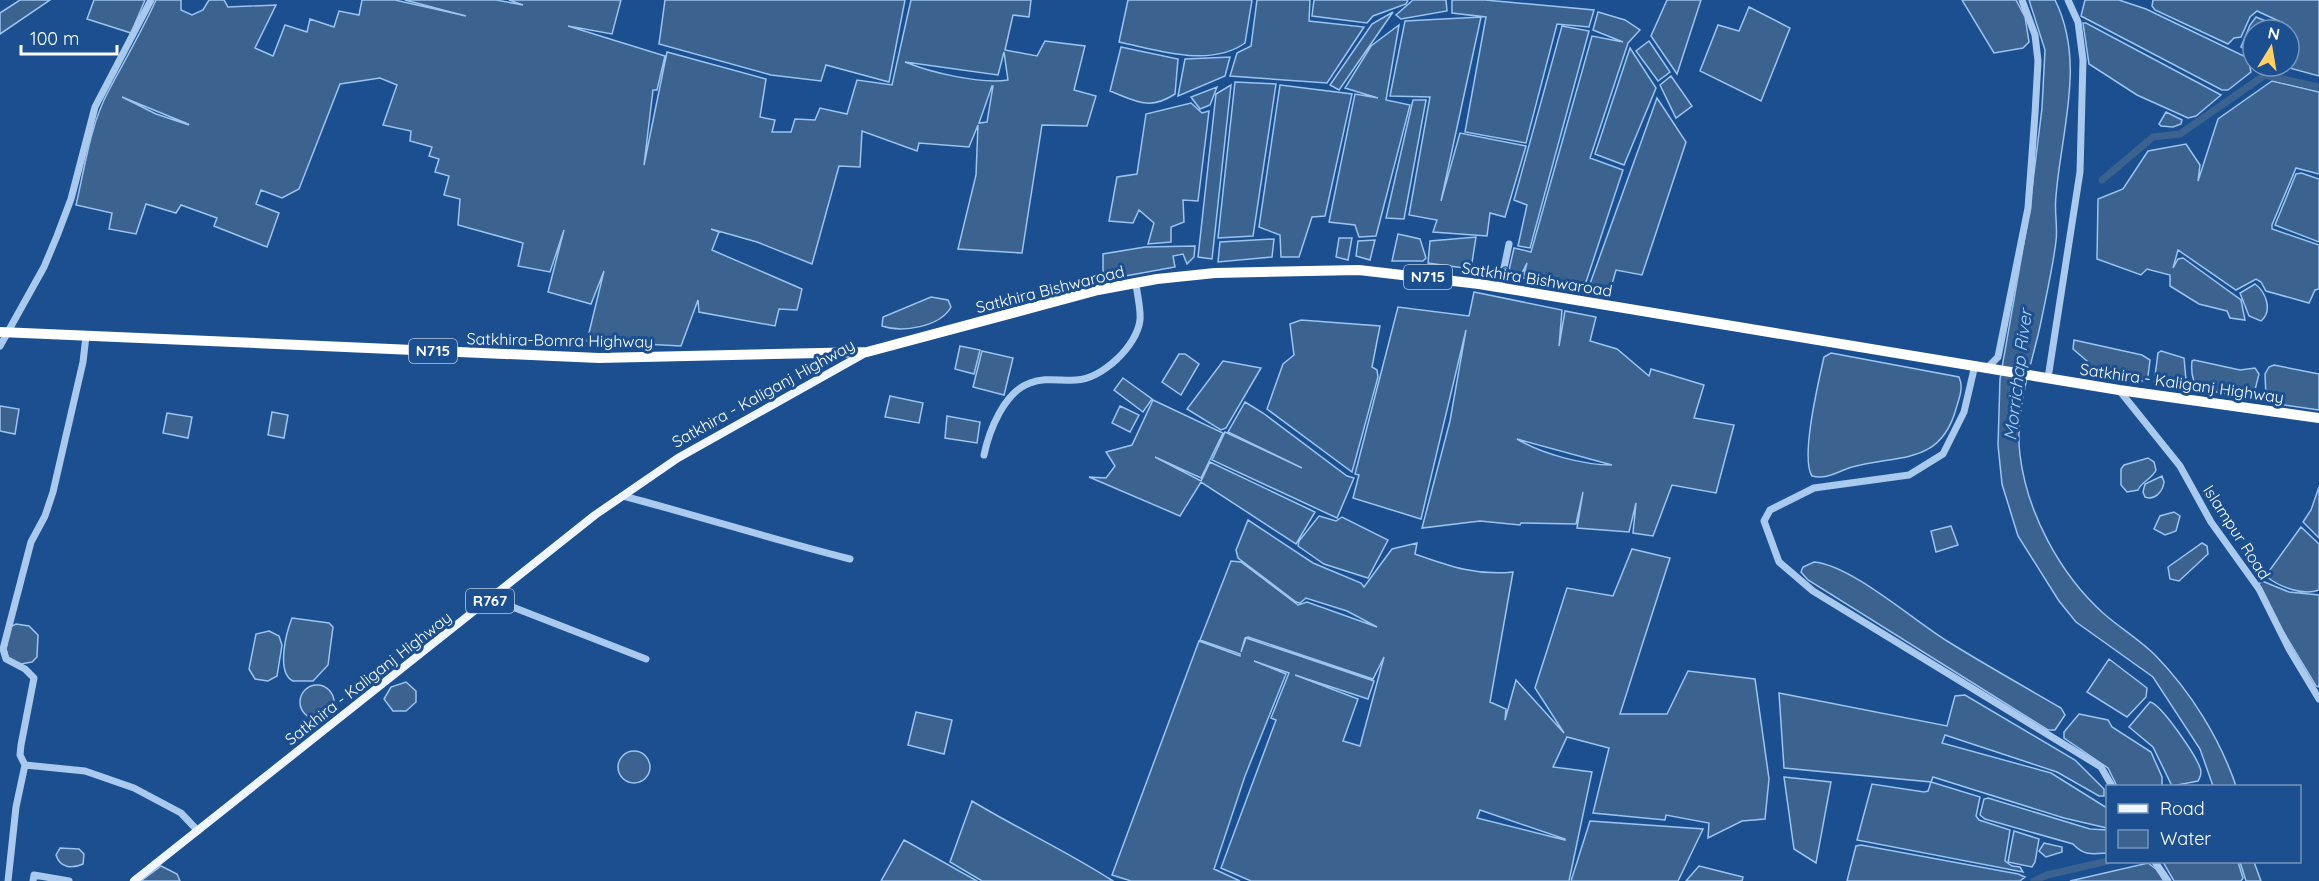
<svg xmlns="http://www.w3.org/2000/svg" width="2319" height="881" viewBox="0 0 2319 881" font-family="Quicksand,sans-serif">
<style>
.water{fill:#3c6290;stroke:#9cc4f0;stroke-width:1.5;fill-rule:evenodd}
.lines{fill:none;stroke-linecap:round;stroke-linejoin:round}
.canal{stroke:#3c6290;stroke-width:7}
.minor{stroke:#a9c9ee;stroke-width:7}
.major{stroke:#f0f6ff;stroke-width:8}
.highway{stroke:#fff;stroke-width:10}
.labels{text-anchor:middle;stroke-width:6;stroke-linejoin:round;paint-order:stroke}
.shield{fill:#1b4f8f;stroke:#bbcadd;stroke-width:1.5}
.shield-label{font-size:15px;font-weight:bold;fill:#fff}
.street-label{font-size:16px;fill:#fff;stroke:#1b4f8f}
.water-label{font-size:18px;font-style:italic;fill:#b5d3f5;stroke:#1b4f8f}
</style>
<rect width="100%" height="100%" fill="#1b4f8f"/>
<!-- water -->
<path class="water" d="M20,0H50L0,34V13Z
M94,0H145L131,33L87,19Z
M156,0H181V10L192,15L203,10L209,0H224L228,7L276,5L255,48L273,56L285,25L307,32L310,19L334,27L339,11L359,15L362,0H395L466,16L405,0H496L523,5L509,0H621L612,34L568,26L665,56L657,90H653L644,165L667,52L766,79L760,117L775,120L772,132H791L795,119L815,120L820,108L847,114L857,80L892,85L911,0H1031L1029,17L1013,15L1005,50L1037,56L1045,41L1085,46L1074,90L1096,96L1087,126L1042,125L1022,253L958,249L976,175L978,125L969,147L919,143L917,151L862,131L860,167L839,166L812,264L757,242L711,229L719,232L712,250L802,289L797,310L779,309L775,326L699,312L698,300L681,346L587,341L604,271L591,304L548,292L564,230L550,272L518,266L523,243L458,225L460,199L444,195L449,176L435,172L439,159L429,156L432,147L410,141L411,131L383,125L397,85L380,78L340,84L299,189L282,198L261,190L256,204L279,213L267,247L214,226L217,218L181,205L176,213L146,204L136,234L109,229L112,213L76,205C85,167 90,125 109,90C125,60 142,31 156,0ZM1004,52L1008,80C980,84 932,73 905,62L998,75ZM993,86L987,122L979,123L992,86ZM122,97L188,124L189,125L156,114Z
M665,0H905L889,82L826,65L821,81L771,75L659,44Z
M1128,0H1252L1245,43C1210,68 1158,50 1119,42Z
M1257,0H1310L1309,21L1364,27L1327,83L1230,76L1237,53L1251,46Z
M1314,0H1408L1406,4L1373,16L1367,23L1312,16Z
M1413,0H1446L1447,11L1401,19L1396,15Z
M1452,0H1485L1594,10L1589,27L1557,24L1526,143L1465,132L1486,17L1452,13Z
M1667,0H1701L1677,74L1651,36Z
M1962,0H2016L2025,17L2029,42L2023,48L1994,53Z
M2029,0H2055C2086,62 2061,131 2056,196C2054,211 2058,227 2056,241C2053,266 2047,292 2042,317C2033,363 2014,407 2020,455C2027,513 2060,574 2103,613C2120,628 2140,640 2156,656C2191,692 2220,739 2236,786H2213L2200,749L2153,677L2076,622L2059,601L2018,536L2002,484L1998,445L2000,379L2029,214L2042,108L2045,50Z
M2085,0H2119L2146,9L2248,58L2251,72L2228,90H2222L2081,16Z
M2153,0H2319V76L2282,66H2289V30H2281L2283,23L2257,11L2250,17L2241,37L2234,38L2228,44L2155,10L2152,6Z
M1749,7L1790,28L1761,101L1700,71L1718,25L1739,31Z
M1393,12L1339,90L1330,85L1372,24Z
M1598,12L1625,20L1640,30L1628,43L1590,158L1623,170L1583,291L1523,278L1527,263L1518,281L1507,279L1514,248L1531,252L1592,36L1623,42L1593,30Z
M1481,17L1441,201L1460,133L1526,146L1505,217L1490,213L1487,236L1433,232L1437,220L1409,215L1430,97L1390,96L1405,21Z
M2256,17L2278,26L2276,30H2253V55L2241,47L2250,25Z
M2083,23H2086L2221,95L2196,116L2188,118L2137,95L2089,64Z
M1399,25L1386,100L1410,105L1376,236L1359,237L1355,225L1329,222L1355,94L1378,98L1345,88L1371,46Z
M1562,26L1589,31L1530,248L1518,246L1527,205L1514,200Z
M1649,41L1670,72L1658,81L1636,51Z
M1121,47L1178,59L1175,94C1149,111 1136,101 1110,91Z
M1630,48L1656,88L1624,165L1595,154Z
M1230,57L1225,76L1178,96L1185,59Z
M1671,76L1692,106L1676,118L1660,85Z
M2272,81L2319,92V174L2296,168L2272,225V229L2319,245V289L2315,290L2309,303L2266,291L2261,282L2256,279L2236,290L2178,250L2173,268L2178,259L2183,258L2241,300L2245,320L2230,318L2227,311L2199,304L2170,286V275L2147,269L2141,275L2097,259L2098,199L2123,189L2148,151L2186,144L2200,165L2198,181L2218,119Z
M1235,82L1276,84L1253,236L1218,238Z
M1231,85L1212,259L1198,257L1216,94Z
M1280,85L1352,94L1325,216L1312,217L1299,257H1281L1280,235L1259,227Z
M1217,87L1210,105L1200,109L1191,97Z
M1657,98L1686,142L1642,275L1616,270L1610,291L1599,297L1587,292Z
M1413,100H1426L1404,219L1386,218Z
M1191,103L1202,113L1209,111L1198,201L1183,200L1184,222L1171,227V242L1148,244L1154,223L1139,210L1133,223L1109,221L1117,177L1137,174L1146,114Z
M2166,112L2182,120L2181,124L2173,127L2161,126L2159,124Z
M2301,173L2319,179V242L2275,225L2296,174Z
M1398,234L1420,239L1426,258L1423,261H1392Z
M1476,237L1471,269L1428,263L1430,241Z
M1339,238H1352L1348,260L1336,257Z
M1274,239L1272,257L1218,262L1220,242Z
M1375,240L1370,260L1356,256L1358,241Z
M1195,246L1194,257L1187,264L1183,254L1173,256L1175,267L1103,280V254L1145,247Z
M2255,284C2266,292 2273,311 2261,321L2249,316L2240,293Z
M1474,292L1562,310L1559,346L1565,311L1596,317L1590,341L1617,349L1649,376L1651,369L1704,385L1694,418L1734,425L1716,493L1672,485L1653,536L1633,533L1636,503L1629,532L1577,528L1583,492L1576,524L1521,523L1520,525L1480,521L1422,528L1450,421L1466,330L1421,519L1353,498L1359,475L1355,474L1398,307L1469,316ZM1517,439L1612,465C1583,465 1542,454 1517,439Z
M931,297L948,300L951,307C940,327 902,333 882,326L883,317Z
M1301,320L1380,326L1372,367L1377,370L1378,377L1352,472L1267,409L1283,364L1294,355L1290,324Z
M2074,340L2142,355L2150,360L2148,376L2143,381L2087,370V361L2073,349Z
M960,346L980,350L974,374L955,369Z
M982,351L1013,358L1004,395L973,387Z
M2161,351L2184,358L2187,391L2154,384L2158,353Z
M1831,353L1959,377C1964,388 1959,398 1956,409C1940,466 1898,454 1852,467C1838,471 1827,480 1812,476C1800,458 1819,380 1824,357Z
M1179,354H1185L1199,364L1181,395L1162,382Z
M2194,360L2240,370L2255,368L2259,374L2254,394L2244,397L2200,389C2192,383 2191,371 2192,361Z
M1223,361L1261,368L1226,428L1221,430L1187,409Z
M2274,365L2319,374V410L2277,404L2266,398L2265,374L2269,367Z
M1123,378L1152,399L1143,412L1114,390Z
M890,396L923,403L919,423L885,417Z
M1153,400L1223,433L1201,478L1155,457L1201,481L1210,462L1315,512L1296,544L1201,482L1180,516L1089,477L1106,478L1115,466L1106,452L1132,445Z
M1245,402L1263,413L1347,476L1354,478L1337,518L1212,460L1225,432L1302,468L1228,432Z
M0,406L19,409L15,434L0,431Z
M1120,406L1139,415L1130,432L1112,423Z
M272,412L288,415L284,438L268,435Z
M167,413L192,417L188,438L163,433Z
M947,416L980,422L977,443L945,438Z
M2148,458L2154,462L2156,470C2152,479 2142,481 2138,490L2127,492L2121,485V469L2124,465Z
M2162,476L2164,482C2163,491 2155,501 2145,497L2143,492L2145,484Z
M2319,487V538L2303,522L2311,510Z
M2174,512L2180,516L2176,531L2165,535L2154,529L2160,516Z
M1319,516L1336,521L1342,517L1388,540L1368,578L1324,564L1298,546L1299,541Z
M1248,520L1313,563L1361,583L1364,587L1392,549L1417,543L1415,554C1449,566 1476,576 1513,572L1490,702L1506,709L1505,720L1516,680L1564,733L1535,688L1567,588L1613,596L1632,549L1670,558L1620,714H1667L1688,671L1755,679L1769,779L1765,819L1742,821L1708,838L1709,823L1666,815L1665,820L1593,813L1609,748L1567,737L1553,767L1592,772L1569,881H1251L1221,868L1276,720L1271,718L1289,673L1254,661L1286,674L1245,776L1214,869L1240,881H1131L1112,875L1199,641L1240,656V654L1200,640L1231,561L1241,562L1298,605L1307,602L1377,627L1347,611L1306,598L1300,603L1296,602L1238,558L1236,550ZM1248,637L1373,679L1384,657L1360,746L1343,741L1358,699L1295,675L1368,699L1374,681L1246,638L1241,652L1245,638ZM1480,810L1565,839V840L1477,818Z
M1951,526L1958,545L1936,552L1931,531Z
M2301,527L2319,544V590C2303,596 2280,587 2267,577V574Z
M2202,543L2207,546L2208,554L2179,581L2170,579L2168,567Z
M1814,562C1851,565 1913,620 1947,641C1984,664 2023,686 2061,708L2065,715L2055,730H2048L1808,580L1801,572L1803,567Z
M2262,581L2289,592L2319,595V687L2316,686L2260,593L2259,584Z
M292,618L329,623L333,627L328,665L313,681H293C276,673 286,633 292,618Z
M16,624L29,626L38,635L37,657L32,662L21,664L9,660L6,649L10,627Z
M269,631L279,636L282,645L277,676L268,681L255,679L249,669L256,634Z
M2109,659L2147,688L2146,697L2127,717L2087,692Z
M406,682L416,691V702L406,711H393L384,699L391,687Z
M300 702a17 17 0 1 1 34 0a17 17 0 1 1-34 0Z
M1779,693L1947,726L1955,696L1965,695L2075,760L2104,789V796H2099L2057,772L1945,735L1942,743L2051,773L2107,808V828L2064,818L1933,777L1931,782L1980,797L1976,816L1979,820L2010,830L2005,861L2012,866L2020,867L2023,872L1857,840L1872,784L1924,792L1928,791L1931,782L1784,768Z
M2150,702C2161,704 2200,760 2201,772C2201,776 2200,777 2198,781L2172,786L2153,747L2129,727Z
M916,712L952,720L944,754L908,745Z
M2079,714L2108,720L2112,727L2151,752L2162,777V786H2117L2108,768L2064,738V732Z
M618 767a16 16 0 1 1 32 0a16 16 0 1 1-32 0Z
M1784,777L1831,782L1816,863L1794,849Z
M1988,798L2090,829L2107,830V853C2092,854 2084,856 2073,844L1985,819L1980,815L1984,799Z
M972,801C1018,829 1067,851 1113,881H982L950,862Z
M1590,821L1703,829L1678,881H1571Z
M2014,831L2039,839L2035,862L2032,867L2008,862Z
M904,840L977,881H881Z
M2044,843L2062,847V852L2046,857L2039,851Z
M1861,845L2018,874L2025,877L2020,881H1847L1856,846Z
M60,848L79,849L84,854L83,864C72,869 60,868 56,855Z
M2163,862H2238L2243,878L2241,881H2174Z
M2240,862H2254L2261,881H2246Z
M2148,863L2156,869L2164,881H2070Z
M161,866L177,874L180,881H141Z
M1699,866L1743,877L1742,881H1686Z"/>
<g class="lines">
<!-- canal -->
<path class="canal" d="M2102,180L2153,137L2180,134L2265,75L2319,87
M2034,881L2047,875L2108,861"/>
<!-- minor -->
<path class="minor" d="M1500,287L1509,244
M0,346L44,267L57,236L71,199L95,107L151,0
M1975,365L1964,412L1943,454L1909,475L1814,488L1770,510L1764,521L1779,562L1813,591L2101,767L2112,786
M1987,368L1998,357L2028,208L2035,114L2038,61L2035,35L2022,0
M2048,378L2080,172L2083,60L2078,22L2068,0
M2119,390L2180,466L2211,522L2259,589L2289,649L2319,699
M984,455C989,431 1004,392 1030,383C1044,377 1061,381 1076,380C1102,379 1137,346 1140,320C1141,308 1137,295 1136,283
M623,496C699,516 774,540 850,559
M492,599L646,659
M25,765L85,771L134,788L181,813L198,831
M2155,862L2168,881
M8,881L16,807L25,765L20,755L21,745L34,678L25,669L6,659L3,649L31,542L45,516L53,492L83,362L86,336
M33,881L34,875L69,881"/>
<!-- major -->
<path class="major" d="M134,881L595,515L678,458L867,352"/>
<!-- highway -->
<path class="highway" d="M0,332L599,358L867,352L1098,290L1157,279L1215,273L1359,270L1479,284L2119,390L2319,418"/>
</g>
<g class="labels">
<!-- shield labels -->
<g class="shield">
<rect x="1404" y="265" width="48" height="24" rx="4.5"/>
<rect x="409" y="339" width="48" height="24" rx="4.5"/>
<rect x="466" y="589" width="48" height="24" rx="4.5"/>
</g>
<g class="shield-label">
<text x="1428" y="282">N715</text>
<text x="433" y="356">N715</text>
<text x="490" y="606">R767</text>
</g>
<!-- street labels -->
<g class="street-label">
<text transform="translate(1537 279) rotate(9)" y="6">Satkhira Bishwaroad</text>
<text transform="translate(1050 289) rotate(-14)" y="6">Satkhira Bishwaroad</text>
<text transform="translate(560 340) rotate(1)" y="6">Satkhira-Bomra Highway</text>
<text transform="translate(2182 383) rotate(8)" y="6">Satkhira - Kaliganj Highway</text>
<text transform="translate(763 393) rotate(-29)" y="6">Satkhira - Kaliganj Highway</text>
<text transform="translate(2237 532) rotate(57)" y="6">Islampur Road</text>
<text transform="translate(368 678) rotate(-38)" y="6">Satkhira - Kaliganj Highway</text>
</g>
<!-- water labels -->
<g class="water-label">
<text transform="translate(2018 375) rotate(-83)" y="6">Morrichap River</text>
</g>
</g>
<!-- legend -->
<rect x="2106" y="785" width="195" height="78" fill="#1b4f8f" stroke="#7695bc" stroke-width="1.5"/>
<rect x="2118" y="804" width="30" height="9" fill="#f0f6ff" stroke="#7695bc" stroke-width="1.5"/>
<text x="2160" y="815" font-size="18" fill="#ffffff">Road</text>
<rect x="2118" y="830" width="30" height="18" fill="#3c6290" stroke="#7695bc" stroke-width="1.5"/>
<text x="2160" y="845" font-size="18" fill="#ffffff">Water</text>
<!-- north arrow -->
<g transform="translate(2271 48) rotate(11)"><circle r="28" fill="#1b4f8f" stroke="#7695bc" stroke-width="1.5"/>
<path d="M0-4.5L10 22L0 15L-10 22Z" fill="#ffd166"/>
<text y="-9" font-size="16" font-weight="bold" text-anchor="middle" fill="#ffffff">N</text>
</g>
<!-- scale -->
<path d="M21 45v9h96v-9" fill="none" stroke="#ffffff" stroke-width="3"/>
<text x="30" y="45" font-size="18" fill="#ffffff" stroke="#1b4f8f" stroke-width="4.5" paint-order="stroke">100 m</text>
</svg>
